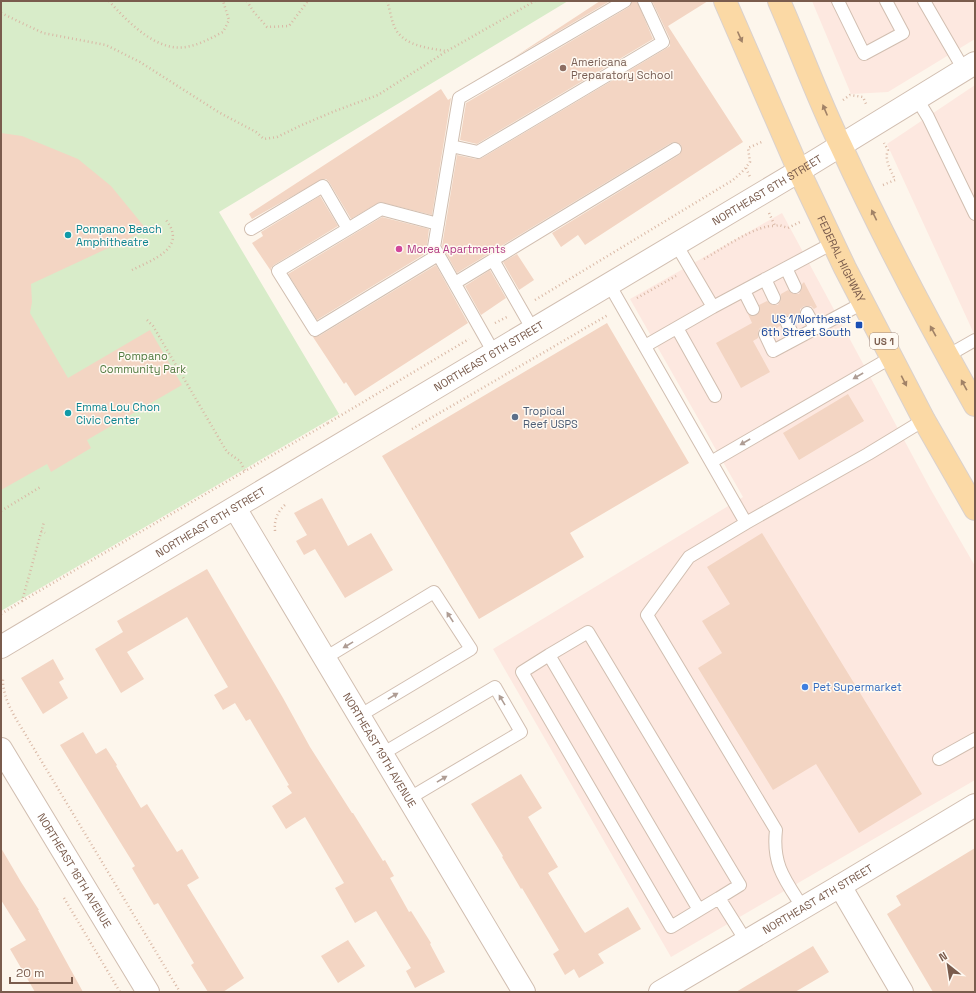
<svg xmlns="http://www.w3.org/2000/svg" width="976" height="993" viewBox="0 0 976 993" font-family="'Space Grotesk',sans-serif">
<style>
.commercial{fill:#fde8e0}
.park{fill:#d8ecc9}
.building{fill:#f3d5c3}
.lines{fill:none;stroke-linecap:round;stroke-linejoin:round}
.lane-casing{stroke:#d1beb0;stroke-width:14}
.street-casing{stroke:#d1beb0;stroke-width:24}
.primary-casing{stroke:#dad1cd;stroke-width:24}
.path{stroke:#d9b8a5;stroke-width:2.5;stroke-dasharray:1 3;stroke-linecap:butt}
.lane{stroke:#fff;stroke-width:12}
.street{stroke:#fff;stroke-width:22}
.primary{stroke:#fbd9a5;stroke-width:22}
.oneway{fill:#a18267}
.oneway2{fill:#af9d94}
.education-dot{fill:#8d6e63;stroke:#fffaf3;stroke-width:1.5}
.culture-dot{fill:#0f9aa8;stroke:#fffaf3;stroke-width:1.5}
.hotel-dot{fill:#d1479c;stroke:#fffaf3;stroke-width:1.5}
.transit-dot{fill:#1a4fb4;stroke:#fffaf3;stroke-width:1.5}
.service-dot{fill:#5c6f8a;stroke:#fffaf3;stroke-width:1.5}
.shop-dot{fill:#3f7fe0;stroke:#fffaf3;stroke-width:1.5}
.labels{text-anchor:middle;stroke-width:3;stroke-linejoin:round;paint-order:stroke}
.shield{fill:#fffaf3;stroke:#a28b7f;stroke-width:1}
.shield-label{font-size:10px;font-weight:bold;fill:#7a5c4d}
.education-label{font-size:11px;fill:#785e54;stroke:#fffaf3;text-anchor:start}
.street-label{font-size:11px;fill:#7a5c4d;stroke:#fffaf3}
.culture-label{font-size:11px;fill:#0d838f;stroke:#fffaf3;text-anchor:start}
.hotel-label{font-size:11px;fill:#b23c85;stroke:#fffaf3;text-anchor:start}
.transit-label{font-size:11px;fill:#164399;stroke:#fffaf3;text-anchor:end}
.park-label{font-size:11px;fill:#537a41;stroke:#fffaf3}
.service-label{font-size:11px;fill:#4e5e75;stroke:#fffaf3;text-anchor:start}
.shop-label{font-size:11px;fill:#366cbe;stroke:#fffaf3;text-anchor:start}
</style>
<rect width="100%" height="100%" fill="#fdf6ec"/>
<!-- commercial -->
<path class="commercial" d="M812,1H975V39L888,92L851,94Z
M975,85V336L887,144Z
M782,213L931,490L975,566V780L671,957L493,649L743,497L630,299Z"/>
<!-- park -->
<path class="park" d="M1,1H568L219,212L339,414L1,611Z"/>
<!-- building -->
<path class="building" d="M600,1H610L513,58Z
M632,1H637L653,39L477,144L460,140L466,103L629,7Z
M652,1H708L668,26L743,142L585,245L578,235L561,247L552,233L679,155L682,149L681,145L675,142L671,143L457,273L442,246L457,155L476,159L482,158L667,48L670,46V39Z
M441,89L448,100L451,98L432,215L380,202L351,219L329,182L326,179H323L252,219L249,214Z
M1,133L22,136L78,159L111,186L147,230L31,284L32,302L30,313L68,378L150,330L182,385L87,440L91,448L51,472L47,464L1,490Z
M320,196L338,226L274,265L271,268V271L252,243L263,236L261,232Z
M382,217L429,229L427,246L428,252L317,320L288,274Z
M517,254L534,280L519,290L503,262Z
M436,265L468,323L355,396L346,382L344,384L313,337L319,336Z
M490,270L506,298L481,315L465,286Z
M804,282L817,307L814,309L811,306H804L800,309V316L794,320L788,316L783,317L780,322V326L772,331L766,327H762L759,329L758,334V338L753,341L770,372L741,388L716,343L752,323L748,314L752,316L757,315L760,310L759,305L767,301L773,305H778L781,299V294L788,290L794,294H799L802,288V284Z
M607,323L689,463L570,533L584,557L479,619L382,456Z
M848,394L864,421L799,460L783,433Z
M322,498L348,546L371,533L393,570L345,598L315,549L304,555L296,541L307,535L294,513Z
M762,533L922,794L859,833L816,764L773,790L698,668L722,653L702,621L730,604L707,567Z
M207,569L283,698L310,747L352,813H353L383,861L385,860L394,876L390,878L409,912L411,911L431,943L430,944L445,972L415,988L406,971L411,968L376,911L355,923L335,888L344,883L305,817L286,829L272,806L292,793L287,786L289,785L250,719L246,721L235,703L223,710L214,695L228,687L187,617L127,652L144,679L121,693L95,649L123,632L117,621Z
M53,659L64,679L59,682L68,698L43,714L21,678Z
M83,732L96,754L106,748L117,765L116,766L141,808L147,804L177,852L182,849L199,878L187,885L244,978L223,992H208L191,965L194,963L158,903L154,905L132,868L135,866L60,745Z
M521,774L542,808L528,817L558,867L548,873L582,929L585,933L628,907L641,929L598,954L604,963L579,978L574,969L565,975L553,954L559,950L522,888L521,889L502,857L503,856L471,804Z
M1,848L21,882L39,910H38L83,992H35L10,949L26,940L1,900Z
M975,848V992H933L887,914L901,905L896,896Z
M348,940L365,966L338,983L321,956Z
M813,946L829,972L795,992H736Z"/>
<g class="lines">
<!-- lane casing -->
<g class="lane-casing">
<path id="lane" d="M838,1L864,54L903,33L886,1
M924,1L964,70
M917,99L928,117L975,214
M451,146L478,152L663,42L644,1
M251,229L323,186L348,229L278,271L315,330L438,255
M348,229L381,209L438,224
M493,260L533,330
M786,268L795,287
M765,279L774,298
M455,283L675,149
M609,284L746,523L868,454L924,420
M744,291L753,309
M713,307L833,243
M807,313L815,328
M787,323L795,339
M677,328L715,396
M765,334L773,351L863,303
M645,346L713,307L676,244
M494,353L434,247L459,98L625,1
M947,356L975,340
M711,462L892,357
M746,523L689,557L647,615L776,830C772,865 785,880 803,908
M549,655L522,672L671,927L699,910
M325,658L434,592L471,649L359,716
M382,754L495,687L521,732L408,799
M939,759L975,739
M719,898L699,910L549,655L588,632L740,885L719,898L746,941"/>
</g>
<!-- street casing -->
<g class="street-casing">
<g id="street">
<path id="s1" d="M235,508L524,992"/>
<path id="s2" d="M1,647L799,171L975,63"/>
<path id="s3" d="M1,749L148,992"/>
<path d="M840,886L902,992"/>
<path id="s4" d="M660,992L840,886L975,805"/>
</g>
</g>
<!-- primary casing -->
<g class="primary-casing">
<g id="primary">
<path id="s5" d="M725,1L799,171L845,268L924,420L975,509"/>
<path d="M779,1C800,49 818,99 841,146C882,235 927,320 975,405"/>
</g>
</g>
<!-- path -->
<path class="path" d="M109,1C127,21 156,52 186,47C199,45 211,38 223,32L229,20L223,1
M247,1L253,11L267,27L289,26L308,1
M387,1C390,9 391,20 395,28C404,46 428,48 446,51
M1,13L43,33L106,45L140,62L220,113L256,132L264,139L277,137L302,125L335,111L378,95L447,51L535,1
M843,100L850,95L863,97L867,106
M746,168L750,177
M883,185L895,180C891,170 884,160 888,150L884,143
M769,213L775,226L779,225L788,228L800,222
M704,259C720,250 757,224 775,226
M132,270C152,260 188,248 166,220
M637,298L676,276
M535,300L733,180L744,170L750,162L748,148L764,141
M147,320L153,326L227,452L240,461L245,471L328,423L329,424
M495,323L507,317
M328,423L469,339
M412,429L608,315
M1,511L42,486
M41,531L45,533
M275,531C274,520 277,512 286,504
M22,601L245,471
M1,614L22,601L44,522
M1,679L3,678C2,701 19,723 30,742L180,992
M64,898L120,992"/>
<!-- lane -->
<use href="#lane" class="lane"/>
<!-- street -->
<use href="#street" class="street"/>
<!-- primary -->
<use href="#primary" class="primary"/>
</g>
<!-- one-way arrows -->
<defs><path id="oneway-solid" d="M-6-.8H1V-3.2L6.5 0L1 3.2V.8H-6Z"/></defs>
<g class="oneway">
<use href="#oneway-solid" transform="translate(740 37) rotate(66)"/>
<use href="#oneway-solid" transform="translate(825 110) rotate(-113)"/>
<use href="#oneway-solid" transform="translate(874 215) rotate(-116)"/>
<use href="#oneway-solid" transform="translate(933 331) rotate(-119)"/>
<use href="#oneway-solid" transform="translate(904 381) rotate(63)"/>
<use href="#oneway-solid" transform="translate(964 385) rotate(-119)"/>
</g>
<g class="oneway2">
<use href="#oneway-solid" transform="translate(858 376) rotate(150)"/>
<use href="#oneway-solid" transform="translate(745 442) rotate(150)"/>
<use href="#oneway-solid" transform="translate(450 617) rotate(-123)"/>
<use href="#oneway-solid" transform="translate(348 645) rotate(149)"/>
<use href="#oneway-solid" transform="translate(393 696) rotate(-31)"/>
<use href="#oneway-solid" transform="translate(502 700) rotate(-121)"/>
<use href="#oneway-solid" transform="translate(442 779) rotate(-31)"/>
</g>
<!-- markers -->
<circle class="education-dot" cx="563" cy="68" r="4"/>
<g class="culture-dot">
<circle cx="68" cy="235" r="4"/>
<circle cx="68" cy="413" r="4"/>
</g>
<circle class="hotel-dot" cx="399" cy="249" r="4"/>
<rect class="transit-dot" x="855" y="321" width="8" height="8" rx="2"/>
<circle class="service-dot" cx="515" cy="417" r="4"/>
<circle class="shop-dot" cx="805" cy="687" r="4"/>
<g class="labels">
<!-- shield labels -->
<rect class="shield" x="870" y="333" width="28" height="16" rx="3"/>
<g class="shield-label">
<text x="884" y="345">US 1</text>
</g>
<!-- education labels -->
<g class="education-label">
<text x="571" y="66">Americana<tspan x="571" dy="13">Preparatory School</tspan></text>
</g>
<!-- street labels -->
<g class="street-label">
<text dy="4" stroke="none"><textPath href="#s2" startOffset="892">NORTHEAST 6TH STREET</textPath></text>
<text dy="4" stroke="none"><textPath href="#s5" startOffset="283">FEDERAL HIGHWAY</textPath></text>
<text dy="4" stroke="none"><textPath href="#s2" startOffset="568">NORTHEAST 6TH STREET</textPath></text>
<text dy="4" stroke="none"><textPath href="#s2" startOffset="244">NORTHEAST 6TH STREET</textPath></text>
<text dy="4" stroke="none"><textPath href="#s1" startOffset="282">NORTHEAST 19TH AVENUE</textPath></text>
<text dy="4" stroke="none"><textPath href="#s3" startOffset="142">NORTHEAST 18TH AVENUE</textPath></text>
<text dy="4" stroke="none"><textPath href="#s4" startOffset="183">NORTHEAST 4TH STREET</textPath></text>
</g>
<!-- culture labels -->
<g class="culture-label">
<text x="76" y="233">Pompano Beach<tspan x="76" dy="13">Amphitheatre</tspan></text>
<text x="76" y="411">Emma Lou Chon<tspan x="76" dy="13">Civic Center</tspan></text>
</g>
<!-- hotel labels -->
<g class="hotel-label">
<text x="407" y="253">Morea Apartments</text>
</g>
<!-- transit labels -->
<g class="transit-label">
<text x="851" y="323">US 1/Northeast<tspan x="851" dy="13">6th Street South</tspan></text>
</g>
<!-- park labels -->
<g class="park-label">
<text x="143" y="360">Pompano<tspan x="143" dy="13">Community Park</tspan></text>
</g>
<!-- service labels -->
<g class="service-label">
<text x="523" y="415">Tropical<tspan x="523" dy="13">Reef USPS</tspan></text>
</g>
<!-- shop labels -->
<g class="shop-label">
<text x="813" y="691">Pet Supermarket</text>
</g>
</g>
<!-- border -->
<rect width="976" height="993" fill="none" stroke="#7a5c4d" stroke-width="4"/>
<!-- north arrow -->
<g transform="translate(948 965) rotate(330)" stroke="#fffaf3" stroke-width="3" paint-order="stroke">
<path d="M0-3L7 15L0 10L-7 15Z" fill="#7a5c4d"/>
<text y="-6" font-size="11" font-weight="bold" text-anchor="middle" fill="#7a5c4d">N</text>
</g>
<!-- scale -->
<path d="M10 977v6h62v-6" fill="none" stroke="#7a5c4d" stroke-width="2"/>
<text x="16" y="977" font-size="12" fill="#7a5c4d" stroke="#fffaf3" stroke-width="3" paint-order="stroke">20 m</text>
</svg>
